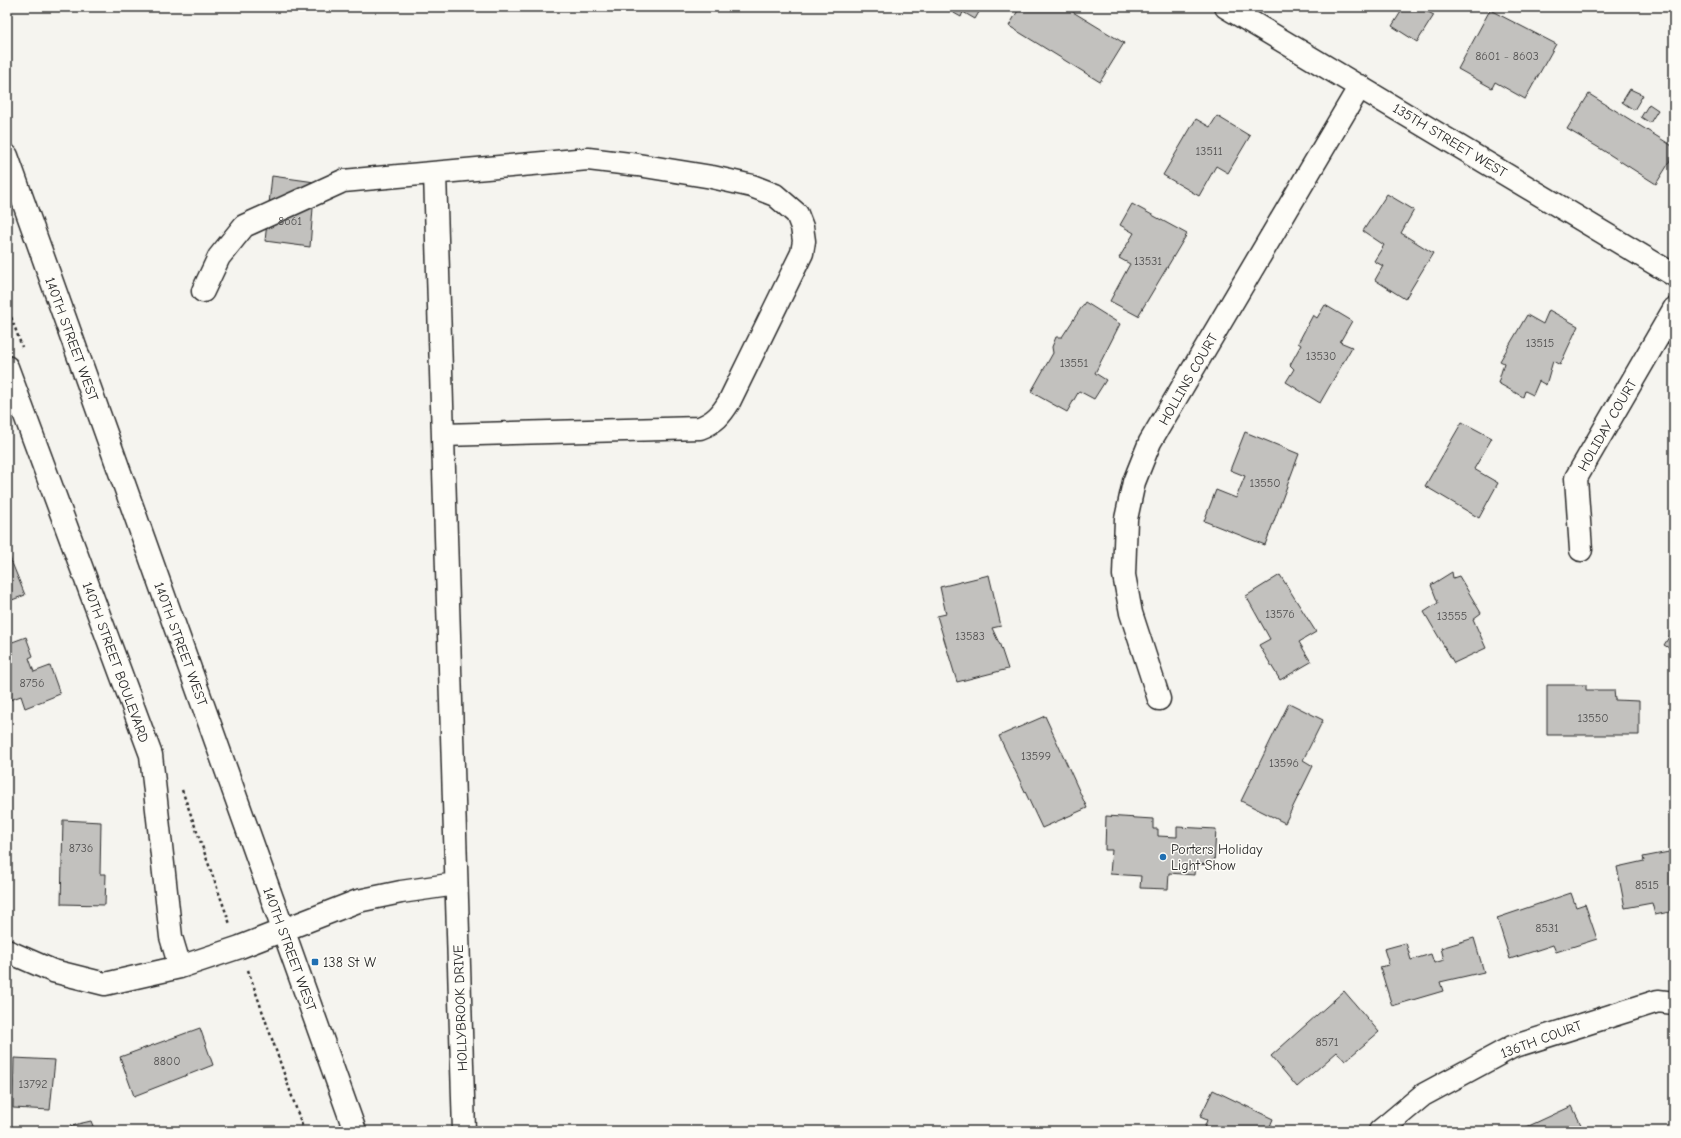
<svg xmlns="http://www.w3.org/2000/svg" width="1681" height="1138" viewBox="0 0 1681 1138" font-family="'Comic Neue',sans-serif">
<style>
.building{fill:#c2c1be;stroke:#2b2b2b}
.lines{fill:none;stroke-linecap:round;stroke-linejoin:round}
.minor-casing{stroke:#2b2b2b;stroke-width:25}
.path{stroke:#2b2b2b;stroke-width:2.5;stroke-dasharray:3 3;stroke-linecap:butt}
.minor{stroke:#fdfcf7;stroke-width:22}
.poi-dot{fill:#1f6fb2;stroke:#fdfcf7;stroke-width:1.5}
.labels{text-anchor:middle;stroke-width:3;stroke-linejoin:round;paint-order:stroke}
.number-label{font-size:12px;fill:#515050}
.street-label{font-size:14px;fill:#2b2b2b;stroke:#fdfcf7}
.poi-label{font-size:14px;fill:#2b2b2b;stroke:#fdfcf7;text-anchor:start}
</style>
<rect width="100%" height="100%" fill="#f5f4ef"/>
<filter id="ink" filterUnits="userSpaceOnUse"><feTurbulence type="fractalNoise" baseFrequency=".025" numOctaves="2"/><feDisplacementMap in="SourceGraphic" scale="8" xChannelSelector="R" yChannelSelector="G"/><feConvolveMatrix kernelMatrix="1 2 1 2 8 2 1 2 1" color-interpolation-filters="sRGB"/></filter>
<g filter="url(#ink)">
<!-- building -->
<path class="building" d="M943,7H982L975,19L963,12L961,17Z
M1020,7H1069L1068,9L1124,43L1100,82L1009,26Z
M1404,7H1428L1426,11L1434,15L1417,42L1392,26Z
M1490,10L1556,44L1525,99L1495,82L1492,88L1458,69Z
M1630,89L1643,95L1634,110L1622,102Z
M1589,94L1674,147V155L1656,184L1601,149L1567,129Z
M1649,104L1658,110L1650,123L1641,117Z
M1217,116L1250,136L1228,173L1216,166L1199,196L1163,175L1196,119L1210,127Z
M272,176L315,182L310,247L265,241Z
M1387,194L1414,210L1401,233L1433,253L1405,299L1375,280L1383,266L1374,261L1384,245L1363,231Z
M1132,204L1187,234L1138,316L1110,301L1130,264L1119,258L1134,233L1120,225Z
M1085,302L1120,324L1095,373L1106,380L1094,399L1079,391L1067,412L1031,392L1053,353L1052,347L1056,337H1062Z
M1325,305L1352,321L1340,342L1352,347L1320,403L1286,382L1294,369L1290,365L1301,345L1298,343L1313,315L1317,318Z
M1549,310L1578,326L1560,365L1553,361L1546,385L1539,381L1533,395L1525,391L1523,397L1498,383L1504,363L1500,361L1527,315L1543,324Z
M1462,422L1492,438L1474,469L1498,483L1479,518L1425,486Z
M1245,432L1299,454L1265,545L1204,521L1216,490L1236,498L1245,476L1230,470Z
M10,558L25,595L7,602V560Z
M1452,572L1453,578L1459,576L1481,613L1473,619L1486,648L1454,663L1424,612L1438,603L1431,585Z
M989,575L1001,626L992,628L1000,645L1008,669L957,682L937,616L946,614L940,587Z
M1280,575L1316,632L1299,642L1311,662L1280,680L1259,645L1270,639L1246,596Z
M1674,629V651L1664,645Z
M26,637L33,656L29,658L34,672L50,666L60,694L25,708L21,696L7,701V644Z
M1547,685H1586V690H1614L1615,700L1639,701V735H1547Z
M1289,703L1323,720L1303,760L1313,766L1285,823L1241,801Z
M1045,716L1087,808L1042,828L999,736Z
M1106,816L1153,819V829H1158V836L1177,837V827L1216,829L1214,865L1195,864L1194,875L1169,873L1168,889L1140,888L1141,876L1110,874L1112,850H1105Z
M63,820L101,822L100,874H106L105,905L61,904Z
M1674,851V911L1655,915L1652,903L1625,908L1617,867L1644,861L1643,857Z
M1571,893L1576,907L1585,904L1597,939L1556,952L1553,945L1510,959L1497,918Z
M1474,938L1484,972L1440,982L1443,991L1392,1006L1380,967L1389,965L1384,949L1406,943L1411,960L1431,954L1434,963L1444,960L1441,948Z
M1344,991L1379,1032L1345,1061L1337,1052L1297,1087L1271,1056Z
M200,1028L213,1065L134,1096L120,1057Z
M14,1058L55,1060L50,1110L13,1108Z
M1213,1090L1273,1119L1268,1131H1203L1207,1120L1200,1117Z
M1572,1106L1584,1131H1518Z
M91,1121L95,1131H60L78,1124Z"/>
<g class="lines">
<!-- minor casing -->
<g class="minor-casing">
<path id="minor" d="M1226,7L1674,275
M7,156L355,1131
M435,173L464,1131
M203,291L219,257L244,226L343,181L588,159L638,165L712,177L752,186L775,195L797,214L802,227L804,241L802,253L729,402C721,415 715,422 700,428L443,435
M7,367L151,755L171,937L180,967
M1581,550L1576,478L1674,309
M1159,699L1131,613L1124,575L1126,519L1134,482L1150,442L1360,86
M7,951L53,971L105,984L180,967L240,947L358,901L401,892L456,884
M1380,1131L1423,1095L1512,1047L1658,1001L1674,1003"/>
</g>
<!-- path -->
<path class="path" d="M7,306L22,347
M182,790L230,924
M248,970L304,1131"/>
<!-- minor -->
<use href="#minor" class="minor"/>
</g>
</g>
<!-- markers -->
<g class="poi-dot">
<circle cx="1163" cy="857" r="4"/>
<rect x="311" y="958" width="8" height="8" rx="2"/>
</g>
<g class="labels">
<!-- number labels -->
<g class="number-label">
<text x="1507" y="60">8601 - 8603</text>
<text x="1209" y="155">13511</text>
<text x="290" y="225">8661</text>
<text x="1148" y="265">13531</text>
<text x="1540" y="347">13515</text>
<text x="1321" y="360">13530</text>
<text x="1074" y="367">13551</text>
<text x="1265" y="487">13550</text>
<text x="1280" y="618">13576</text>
<text x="1452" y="620">13555</text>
<text x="970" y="640">13583</text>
<text x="32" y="687">8756</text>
<text x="1593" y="722">13550</text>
<text x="1036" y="760">13599</text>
<text x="1284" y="767">13596</text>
<text x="81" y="852">8736</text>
<text x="1647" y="889">8515</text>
<text x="1547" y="932">8531</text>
<text x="1327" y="1046">8571</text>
<text x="167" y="1065">8800</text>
<text x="33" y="1088">13792</text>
</g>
<!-- street labels -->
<g class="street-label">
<text transform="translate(1450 140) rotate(31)" y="5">135TH STREET WEST</text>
<text transform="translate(72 339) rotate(70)" y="5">140TH STREET WEST</text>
<text transform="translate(1188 379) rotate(-60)" y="5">HOLLINS COURT</text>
<text transform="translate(1607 425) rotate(-60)" y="5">HOLIDAY COURT</text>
<text transform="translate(181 644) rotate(70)" y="5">140TH STREET WEST</text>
<text transform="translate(116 662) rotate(70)" y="5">140TH STREET BOULEVARD</text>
<text transform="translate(290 949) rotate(70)" y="5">140TH STREET WEST</text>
<text transform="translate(460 1008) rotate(-92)" y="5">HOLLYBROOK DRIVE</text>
<text transform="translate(1541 1039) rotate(-20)" y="5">136TH COURT</text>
</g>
<!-- poi labels -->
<g class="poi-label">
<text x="1171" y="854">Porters Holiday<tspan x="1171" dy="16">Light Show</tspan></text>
<text x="323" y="967">138 St W</text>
</g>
</g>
<!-- margin -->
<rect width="1681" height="1138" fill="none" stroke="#fdfcf7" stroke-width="24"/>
<rect x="12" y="12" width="1657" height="1114" fill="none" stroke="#2b2b2b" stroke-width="1.5" filter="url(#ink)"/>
</svg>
